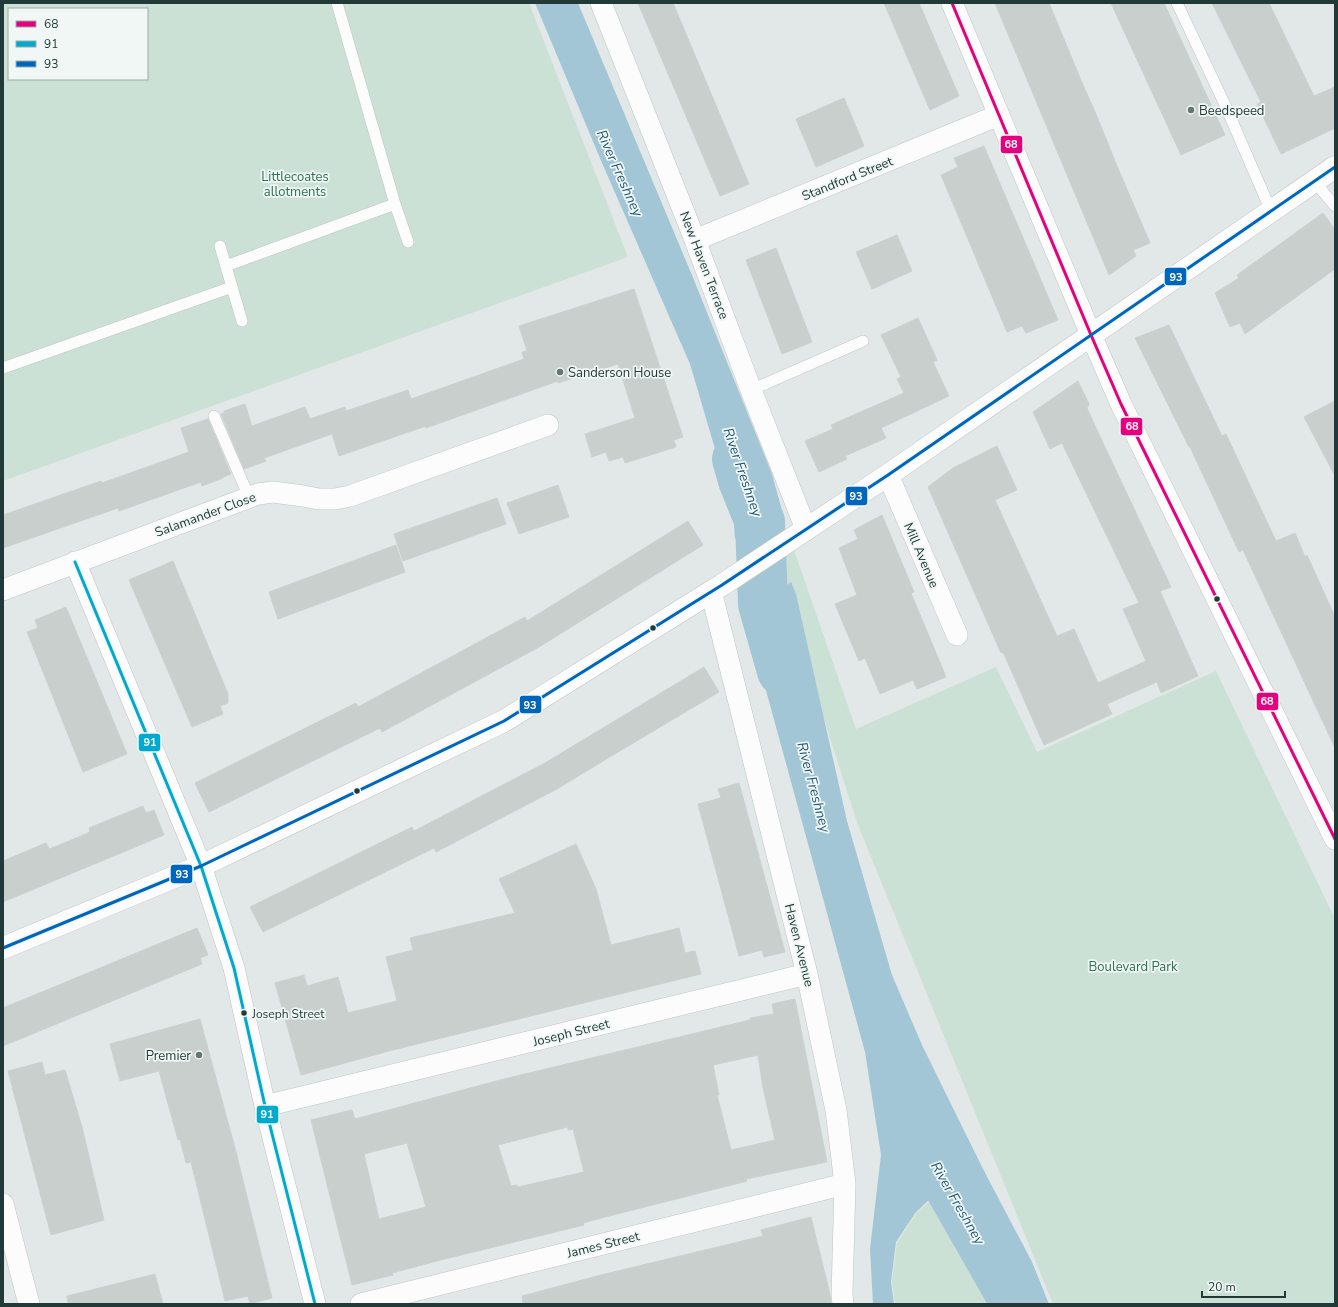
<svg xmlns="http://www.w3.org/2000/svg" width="1338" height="1307" viewBox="0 0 1338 1307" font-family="'Nunito Sans',sans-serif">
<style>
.green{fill:#cbe1d6;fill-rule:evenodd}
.water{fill:#a3c6d6}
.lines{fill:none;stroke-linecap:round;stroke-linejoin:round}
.river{stroke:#a3c6d6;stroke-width:50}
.building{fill:#c9cfcd;stroke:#cbd1d0;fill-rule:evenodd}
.service-casing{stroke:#bfc5c4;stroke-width:12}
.minor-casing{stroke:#bfc5c4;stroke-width:22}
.tertiary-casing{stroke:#bfc5c4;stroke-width:23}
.service{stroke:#fbfcfb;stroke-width:11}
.minor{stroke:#fbfcfb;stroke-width:21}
.tertiary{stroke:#fbfcfb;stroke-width:22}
.bus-1-casing{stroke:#f0f7f5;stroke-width:6}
.bus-2-casing{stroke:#f0f7f5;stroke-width:6}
.bus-3-casing{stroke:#f0f7f5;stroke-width:6}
.bus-1{stroke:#e5007d;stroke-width:3}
.bus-2{stroke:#00a9ce;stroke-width:3}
.bus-3{stroke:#0065bd;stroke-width:3}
.poi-dot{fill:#657775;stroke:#f0f7f5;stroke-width:1.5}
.bus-dot{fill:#213a38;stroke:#f0f7f5;stroke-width:1.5}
.labels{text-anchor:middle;stroke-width:3.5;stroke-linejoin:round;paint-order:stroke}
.bus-label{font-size:12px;fill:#213a38;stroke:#f0f7f5;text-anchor:start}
.poi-label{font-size:13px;fill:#213a38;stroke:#f0f7f5;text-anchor:start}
.park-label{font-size:13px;fill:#2c7053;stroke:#f0f7f5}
.street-label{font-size:13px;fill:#213a38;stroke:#f0f7f5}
.water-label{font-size:14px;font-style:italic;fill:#1d5674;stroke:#f0f7f5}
.line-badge{stroke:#f0f7f5;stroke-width:1.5}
.badge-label{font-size:11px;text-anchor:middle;font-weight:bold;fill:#fff}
</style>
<rect width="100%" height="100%" fill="#e2e8e7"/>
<!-- green -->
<path class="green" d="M3,3H529L628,257L3,481ZM9,9H147V79H9Z
M794,550L856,729L996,667L1037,752L1216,671L1335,919V1304H1053L858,825L830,738L777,564Z
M954,1198L1014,1304H895L892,1282L897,1243L917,1212L932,1199Z"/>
<!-- water -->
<path class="water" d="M535,3H578L694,280L772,474L781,507L774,516L735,539L733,510L690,364L602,163Z
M791,582L796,594L847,821L892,975L922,1045L982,1167L1032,1262L1049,1304H1016L954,1197L931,1198L916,1212L896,1242L891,1282L894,1304H873L870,1249L881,1155L865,1052L747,621L751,612L763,604Z"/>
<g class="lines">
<!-- river -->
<path class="river" d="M737,459L743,480L760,522L763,604L782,671
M922,1139L1016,1304"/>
</g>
<!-- building -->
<path class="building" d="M638,3H673L749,184L720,196Z
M884,3H919L959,96L930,110Z
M995,3H1049L1083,85L1096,114L1117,166L1150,243L1133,250L1136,256L1109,275Z
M1111,3H1164L1225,135L1181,155Z
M1212,3H1269L1314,96L1335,87V128L1281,154L1257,104L1261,102Z
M844,98L864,146L816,167L796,119Z
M984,146L1058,320L1026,333L1022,326L1007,332L941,175L958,167L954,158Z
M1323,213L1335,230V269L1245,334L1240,323L1230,327L1215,293L1239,278L1237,275Z
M897,235L912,271L872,289L856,252Z
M776,248L812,342L782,354L746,260Z
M634,289L683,437L674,440L676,447L625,463L623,457L609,461L606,452L592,457L585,434L635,418L618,364L558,383V381L426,428V426L339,456L332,434L264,458L266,461L244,469L221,414L224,413V411L245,404L252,426L305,407L310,419L345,407L346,411L408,390L411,399L524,359L522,352L527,351L519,326Z
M918,318L937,360L933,362L949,396L881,428L886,438L845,456L847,459L819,472L805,441L833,429L831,425L904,393L897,379L901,377L881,335Z
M1169,325L1222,436L1226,434L1276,541L1295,533L1305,557L1307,555L1335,617V748L1243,550L1239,552L1190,447H1189L1135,338Z
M1078,381L1089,404L1087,408L1096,428L1171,587L1160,591L1198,676L1161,693L1157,682L1107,704L1112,714L1044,745L1003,652L1001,653L928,487L953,468L997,446L1017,490L995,500L1057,636L1074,629L1098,683L1146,661L1123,609L1139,603L1062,443L1050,449L1033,412Z
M1335,401V476L1304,417Z
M208,419L231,474L223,477V478L202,486L201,482L119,511L118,508L3,548V515L101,481L102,483L189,452L181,428Z
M558,485L569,517L519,534L507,503Z
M497,498L506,524L403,561L394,534Z
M882,515L914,592L911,593L946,677L917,689L913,680L880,694L865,658L859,661L835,604L857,595L839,548L858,539L854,530Z
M688,521L703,545L539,647L382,732L380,728L209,812L195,783L356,703L358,707L525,617L527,621Z
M396,545L405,572L278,619L269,592Z
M173,561L228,694V703L220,706L223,714L192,727L129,580Z
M66,607L127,754L83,772L27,632L38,628L35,620Z
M704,667L719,692L603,761L557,789L436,852L434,848L263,932L250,907L412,827L414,831L545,763Z
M739,783L785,952L764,957L762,950L739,956L698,804L721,798L718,789Z
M143,806L146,813L154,810L164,835L3,902V861L46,843L49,849L69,841L90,832L89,828Z
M576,844L596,889L611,945L679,928L685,953L695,951L701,974L389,1051L301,1075L275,983L304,975L307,986L338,977L348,1013L397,1001L386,957L413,950L410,938L515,913L499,879Z
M197,928L208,955L200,958L202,964L3,1046V1008Z
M795,999L827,1162L746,1179L747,1181L605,1217L583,1223L584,1225L441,1260L392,1273L393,1275L352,1285L311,1120L352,1110L355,1119L500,1080L750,1020V1018L774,1014L772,1004ZM758,1055L763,1088L775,1140L731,1150L717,1095H719L713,1065ZM568,1127V1130L573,1129L584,1172L518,1187L517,1185L511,1186L498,1145ZM407,1143L426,1207L379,1219L364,1154Z
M200,1019L236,1152L272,1298L250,1304L248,1296L225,1301L191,1162L186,1163L180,1139L178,1140L159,1071L120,1081L110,1044Z
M42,1062L45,1075L65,1070L82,1127L104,1220L51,1235L8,1071Z
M811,1217L830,1294L831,1304H523L522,1296L601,1275L763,1236L761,1230Z
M155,1274L163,1304H68L67,1296Z"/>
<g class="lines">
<!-- service casing -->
<g class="service-casing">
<path id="service" d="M337,3L395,204L408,242
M1177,3L1226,107L1271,211
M1314,181L1335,206
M220,246L242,321
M226,266L395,204
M3,368L232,287
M751,390L863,341
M214,416L249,497"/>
</g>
<!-- minor casing -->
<g class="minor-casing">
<path id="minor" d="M601,3L695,240L751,390L806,529
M952,3L1091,335L1121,404L1335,839
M695,240L999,115
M888,475L957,635
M75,562L201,866L234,968L265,1106L315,1304
M3,590L258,494L273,492L303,496L319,499H335L350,496L548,425
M711,591L807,974L836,1110L845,1184L842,1295L843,1304
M265,1106L807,974
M3,1204L29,1304
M361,1304L845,1184"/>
</g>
<!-- tertiary casing -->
<g class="tertiary-casing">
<path id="tertiary" d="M3,948L201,866L504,721L722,585L888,475L1335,167"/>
</g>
<!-- service -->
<use href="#service" class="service"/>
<!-- minor -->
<use href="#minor" class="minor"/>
<!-- tertiary -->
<use href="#tertiary" class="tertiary"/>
<!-- bus-1 casing -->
<g class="bus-1-casing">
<path id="bus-1" d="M952,3L1091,335L1121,404L1335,839"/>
</g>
<!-- bus-2 casing -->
<g class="bus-2-casing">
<path id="bus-2" d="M75,562L201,866L234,968L265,1106L315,1304"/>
</g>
<!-- bus-3 casing -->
<g class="bus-3-casing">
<path id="bus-3" d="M3,948L201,866L504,721L722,585L888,475L1335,167"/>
</g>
<!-- bus-1 -->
<use href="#bus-1" class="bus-1"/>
<!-- bus-2 -->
<use href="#bus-2" class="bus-2"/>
<!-- bus-3 -->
<use href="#bus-3" class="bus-3"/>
</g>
<!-- markers -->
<g class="poi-dot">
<circle cx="1191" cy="110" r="4"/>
<circle cx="560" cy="372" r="4"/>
<circle cx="199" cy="1055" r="4"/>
</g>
<g class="bus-dot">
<circle cx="1217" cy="599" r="3.5"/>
<circle cx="653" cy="628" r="3.5"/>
<circle cx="357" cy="791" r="3.5"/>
<circle cx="244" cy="1013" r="3.5"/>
</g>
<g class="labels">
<!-- bus labels -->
<g class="bus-label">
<text x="252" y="1018">Joseph Street</text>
</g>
<!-- poi labels -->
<g class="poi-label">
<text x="1199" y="115">Beedspeed</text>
<text x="568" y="377">Sanderson House</text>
<text x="191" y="1060" text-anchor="end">Premier</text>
</g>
<!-- park labels -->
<g class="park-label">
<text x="295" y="181">Littlecoates<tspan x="295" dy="15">allotments</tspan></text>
<text x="1133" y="971">Boulevard Park</text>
</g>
<!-- street labels -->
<g class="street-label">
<text transform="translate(847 178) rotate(-22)" y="5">Standford Street</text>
<text transform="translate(705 265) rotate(69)" y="5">New Haven Terrace</text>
<text transform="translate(205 514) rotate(-20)" y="5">Salamander Close</text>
<text transform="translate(922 555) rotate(67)" y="5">Mill Avenue</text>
<text transform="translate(800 945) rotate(76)" y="5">Haven Avenue</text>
<text transform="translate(571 1032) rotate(-14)" y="5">Joseph Street</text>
<text transform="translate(603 1244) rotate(-14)" y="5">James Street</text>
</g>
<!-- water labels -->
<g class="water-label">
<text transform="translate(620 173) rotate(66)" y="5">River Freshney</text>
<text transform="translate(743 472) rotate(71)" y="5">River Freshney</text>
<text transform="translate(814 787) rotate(75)" y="5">River Freshney</text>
<text transform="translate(958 1203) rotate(60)" y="5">River Freshney</text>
</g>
</g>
<g class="line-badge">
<rect x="1000" y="135" width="23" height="19" rx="4" fill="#e5007d"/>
<rect x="1164" y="267" width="23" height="19" rx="4" fill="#0065bd"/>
<rect x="1120" y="417" width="23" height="19" rx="4" fill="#e5007d"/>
<rect x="845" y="486" width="23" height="20" rx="4" fill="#0065bd"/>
<rect x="1256" y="692" width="23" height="19" rx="4" fill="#e5007d"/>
<rect x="519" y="695" width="23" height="19" rx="4" fill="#0065bd"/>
<rect x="138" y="733" width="23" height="19" rx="4" fill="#00a9ce"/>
<rect x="170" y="864" width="23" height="20" rx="4" fill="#0065bd"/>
<rect x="256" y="1105" width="23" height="19" rx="4" fill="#00a9ce"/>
</g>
<g class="badge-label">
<text x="1011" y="148">68</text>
<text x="1176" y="281">93</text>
<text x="1132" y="430">68</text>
<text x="856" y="500">93</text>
<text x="1267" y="705">68</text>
<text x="530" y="709">93</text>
<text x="150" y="746">91</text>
<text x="182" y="878">93</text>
<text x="267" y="1118">91</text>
</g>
<!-- border -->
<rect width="1338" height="1307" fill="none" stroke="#213a38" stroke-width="8"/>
<!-- legend -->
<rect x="8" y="8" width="140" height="72" fill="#f0f7f5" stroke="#9daba9"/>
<rect x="16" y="21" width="20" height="6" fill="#e5007d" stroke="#9daba9"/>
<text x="44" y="28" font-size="12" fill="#213a38">68</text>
<rect x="16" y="41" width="20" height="6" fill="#00a9ce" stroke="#9daba9"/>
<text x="44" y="48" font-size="12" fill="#213a38">91</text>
<rect x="16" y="61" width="20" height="6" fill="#0065bd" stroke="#9daba9"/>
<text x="44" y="68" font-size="12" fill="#213a38">93</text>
<!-- scale -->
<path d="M1202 1291v6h83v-6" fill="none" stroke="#213a38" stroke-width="2"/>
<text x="1208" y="1291" font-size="12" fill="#213a38" stroke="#f0f7f5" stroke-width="3" paint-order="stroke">20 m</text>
</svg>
